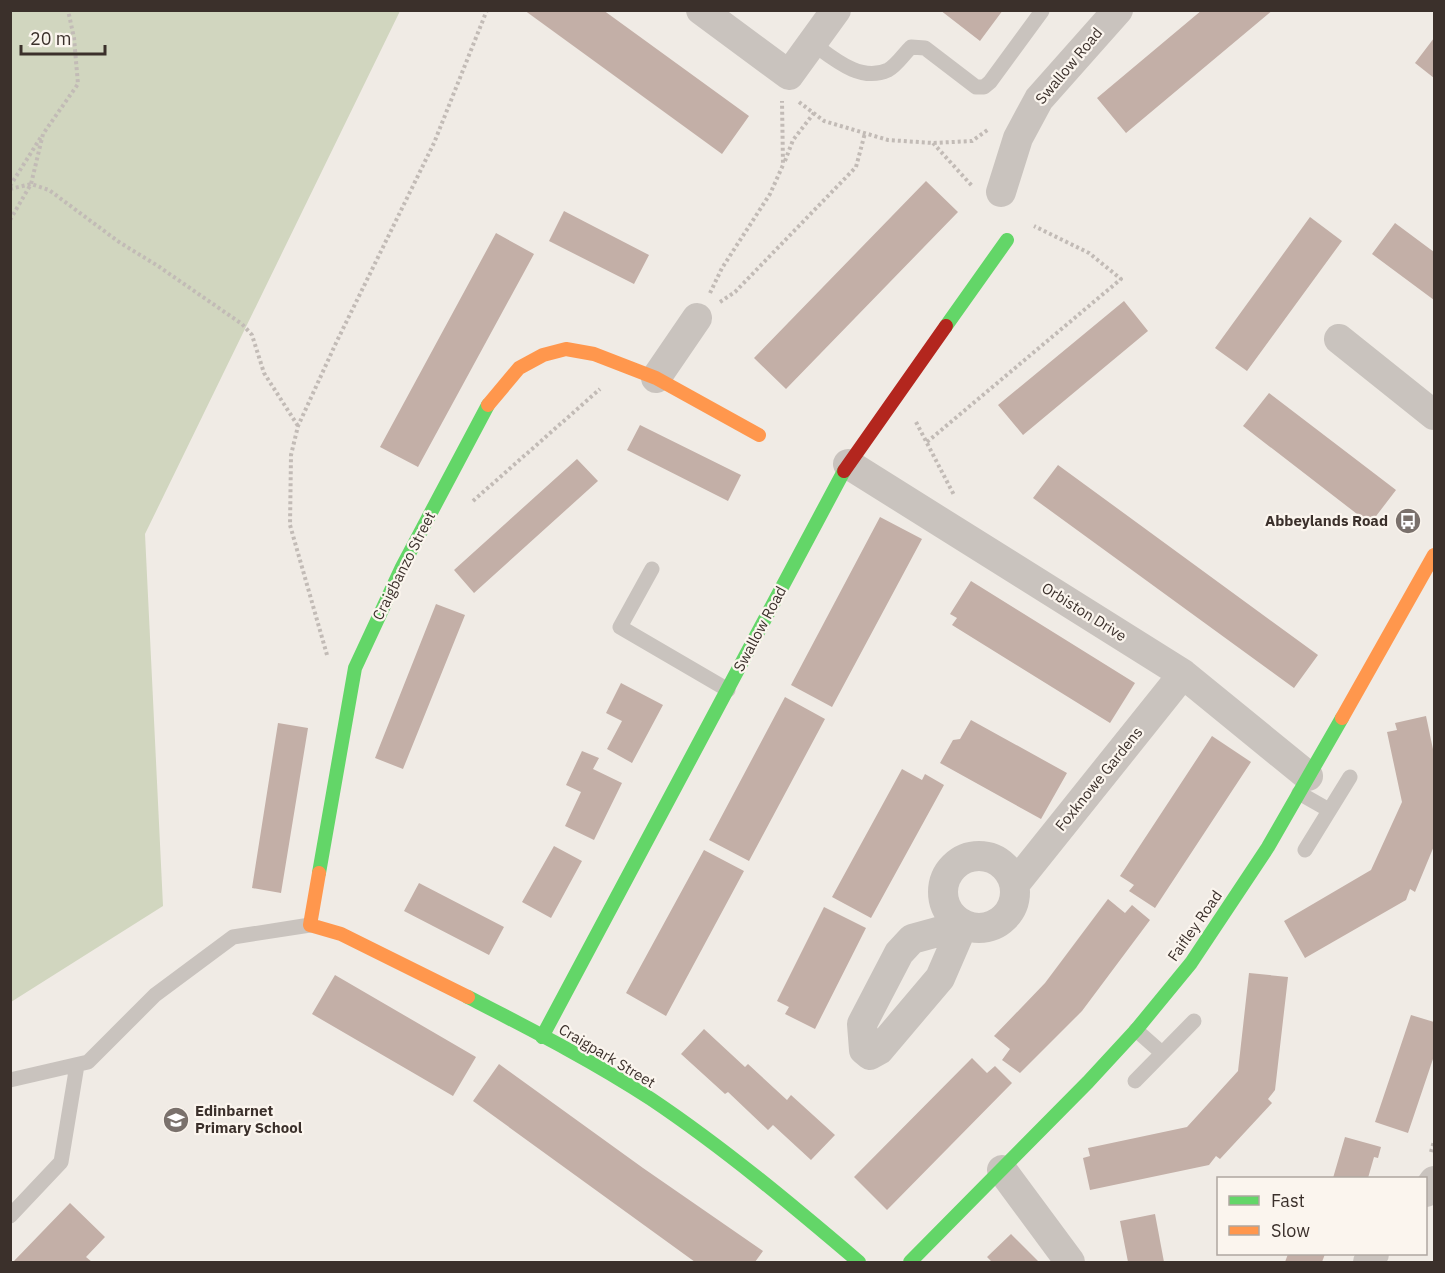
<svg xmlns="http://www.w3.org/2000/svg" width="1445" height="1273" viewBox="0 0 1445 1273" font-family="'IBM Plex Sans',sans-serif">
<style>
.green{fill:#d1d6bf}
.building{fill:#c3afa7}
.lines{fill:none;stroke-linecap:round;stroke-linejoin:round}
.path{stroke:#c2bbb6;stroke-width:4;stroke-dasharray:3 3;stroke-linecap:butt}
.lane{stroke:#c9c3be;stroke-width:15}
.street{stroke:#c9c3be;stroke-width:30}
.fast{stroke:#63d668;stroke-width:14}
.slow{stroke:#ff974d;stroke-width:14}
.jam{stroke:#b3261e;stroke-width:14}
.labels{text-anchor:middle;stroke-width:4.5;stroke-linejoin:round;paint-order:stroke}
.street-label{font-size:15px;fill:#3b302b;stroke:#fbf5ee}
.poi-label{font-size:15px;font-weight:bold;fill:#3b302b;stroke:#fbf5ee;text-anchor:end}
</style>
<rect width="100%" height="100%" fill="#f0ebe5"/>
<!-- green -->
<path class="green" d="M11,10L400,11L145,534L163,906L11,1002Z"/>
<!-- building -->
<path class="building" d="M524,10H603L749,116L722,154Z
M940,10H1003L980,41Z
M1202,10H1273L1126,133L1097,98Z
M1434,38V78L1415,63Z
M926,181L958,212L786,389L754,358Z
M564,211L649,255L634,284L549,241Z
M1310,217L1342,241L1247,371L1215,348Z
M1395,223L1434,252V300L1372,254Z
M496,233L534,254L418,467L380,447Z
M1124,301L1148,331L1023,435L998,405Z
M1269,393L1396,490L1370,524L1243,426Z
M640,425L741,475L728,501L627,450Z
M577,459L598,481L474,593L454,570Z
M1058,465L1318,655L1294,688L1033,498Z
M880,517L922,539L832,707L791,685Z
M971,581L1135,683L1110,723L952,625L957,618L950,614Z
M436,604L465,615L403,769L375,758Z
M621,683L663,705L632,763L607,749L622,721L606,713Z
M785,697L825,719L749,861L709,840Z
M1426,716L1434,754V846L1415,892L1410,889L1406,900L1305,958L1284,921L1371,870L1402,802L1387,732L1397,730L1395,723Z
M971,720L1067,773L1041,819L940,763L953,740L960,739Z
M278,723L308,728L281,893L252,888Z
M1212,736L1251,762L1155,908L1129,891L1134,885L1120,876Z
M582,751L599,758L593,769L622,783L594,840L565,826L581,792L566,785Z
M902,769L922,780L925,774L944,785L871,918L832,897Z
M554,846L582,861L551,918L522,902Z
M704,850L744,871L666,1016L626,993Z
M419,883L504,927L489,955L404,911Z
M1108,899L1125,913L1132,905L1150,920L1082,1011L1020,1073L1002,1060L1010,1049L994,1036L1045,983Z
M824,907L866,928L815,1029L785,1014L789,1007L777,1001Z
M1249,973L1288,977L1275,1090L1268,1099L1272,1103L1220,1159L1216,1156L1209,1165L1090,1190L1083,1158L1090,1156L1088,1148L1187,1127L1238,1071Z
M335,975L476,1057L453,1096L312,1014Z
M1411,1015L1434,1022V1056L1408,1133L1375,1122Z
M704,1029L745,1067L748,1064L787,1100L791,1095L835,1135L811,1160L773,1125L768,1130L728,1092L725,1094L681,1054Z
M972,1058L987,1073L995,1066L1012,1083L887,1210L854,1177Z
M499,1064L643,1168L763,1251L755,1262H695L473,1101Z
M1345,1137L1381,1147L1378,1158L1374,1157L1368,1178H1333Z
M70,1203L105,1237L86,1257L92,1262H13Z
M1155,1214L1164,1262H1128L1120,1221Z
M1011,1234L1039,1262H992L987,1257Z
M1288,1254H1325L1322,1262H1285Z"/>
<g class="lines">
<!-- path -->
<path class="path" d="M799,102L824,121L888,140L933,143L972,141L989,129
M933,143L973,187
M785,161L793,140L814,113
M10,186L41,137
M10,189L31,184L49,190L119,242L158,266L242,324L252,335L264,373L298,426
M10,220L31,184L43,134L78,84L74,38L68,10
M710,293L722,268L770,194L783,165L782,101
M720,302L735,292L856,167L865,133
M916,422L954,495
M927,442L1121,279L1089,253L1034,226
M473,501L600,389
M327,655L290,525L291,455L298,426L336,343L434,143L487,10
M1431,1152L1434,1141"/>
<!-- lane -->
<path class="lane" d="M812,43C833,58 860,83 888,70C896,66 904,54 911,47L925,48L976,87H984L990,82L1042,11
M652,569L620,627L728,690
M1299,793L1329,810
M1305,850L1350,777
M1136,1030L1162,1053
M10,1080L88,1062L155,995L233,937L310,925
M1135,1081L1194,1021
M10,1216L61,1162L77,1065"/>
<!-- street -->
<path class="street" d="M701,10L789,75L836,10
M1001,192L1018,138L1039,99L1118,10
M1339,339L1434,415
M656,378L697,318
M848,464L1183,674L1308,776
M943 892a36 36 0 1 1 72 0a36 36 0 1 1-72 0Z
M1015,884L1183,674
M963,925L940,978L879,1050L870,1055L864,1050L862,1024L899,953L912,939Z
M1002,1170L1070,1262
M1426,1192L1434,1181
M1368,1262L1374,1254"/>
<!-- fast -->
<path class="fast" d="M946,326L1007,240
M319,873L355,668L402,567L488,405
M468,997C530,1029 593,1061 651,1099C724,1148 792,1205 859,1262
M542,1037L844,471
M910,1262L1088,1082L1136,1030L1191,963L1268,847L1342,718"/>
<!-- slow -->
<path class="slow" d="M488,405L519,368L543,355L566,349L594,354L656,378L759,435
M1342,718L1434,555
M319,873L310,925L341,934L468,997"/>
<!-- jam -->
<path class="jam" d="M844,471L946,326"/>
</g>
<!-- icons -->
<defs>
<g id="bus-disc" transform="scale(1.35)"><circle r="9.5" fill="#7a716c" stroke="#fbf5ee"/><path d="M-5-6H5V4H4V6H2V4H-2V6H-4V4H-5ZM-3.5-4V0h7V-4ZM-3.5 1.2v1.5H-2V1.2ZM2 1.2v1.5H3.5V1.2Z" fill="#fff"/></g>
<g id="school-disc" transform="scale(1.35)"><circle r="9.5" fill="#7a716c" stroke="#fbf5ee"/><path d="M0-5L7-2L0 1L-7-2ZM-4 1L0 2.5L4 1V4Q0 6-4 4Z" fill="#fff"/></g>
</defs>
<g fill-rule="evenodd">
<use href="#bus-disc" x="1408" y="521"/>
<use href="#school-disc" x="176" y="1120"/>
</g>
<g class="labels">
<!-- street labels -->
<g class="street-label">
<text transform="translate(1069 66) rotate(-50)" y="5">Swallow Road</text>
<text transform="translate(404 566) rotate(-63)" y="5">Craigbanzo Street</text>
<text transform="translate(1084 612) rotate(32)" y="5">Orbiston Drive</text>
<text transform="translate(760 629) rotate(-62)" y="5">Swallow Road</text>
<text transform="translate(1099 779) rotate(-51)" y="5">Foxknowe Gardens</text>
<text transform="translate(1195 926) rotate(-55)" y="5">Faifley Road</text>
<text transform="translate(607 1056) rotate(31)" y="5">Craigpark Street</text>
</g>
<!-- poi labels -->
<g class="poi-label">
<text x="1388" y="526">Abbeylands Road</text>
<text x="195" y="1116" text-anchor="start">Edinbarnet<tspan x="195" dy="17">Primary School</tspan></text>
</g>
</g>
<!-- border -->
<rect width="1445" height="1273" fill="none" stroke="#3b302b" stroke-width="24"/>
<!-- legend -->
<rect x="1217" y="1177" width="210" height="78" fill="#fbf5ee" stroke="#aea6a0" stroke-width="1.5"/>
<rect x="1229" y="1196" width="30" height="9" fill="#63d668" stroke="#aea6a0" stroke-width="1.5"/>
<text x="1271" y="1207" font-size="18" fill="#3b302b">Fast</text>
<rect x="1229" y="1226" width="30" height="9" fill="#ff974d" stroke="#aea6a0" stroke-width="1.5"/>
<text x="1271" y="1237" font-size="18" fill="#3b302b">Slow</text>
<!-- scale -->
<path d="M21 45v9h84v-9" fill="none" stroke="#3b302b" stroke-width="3"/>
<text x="30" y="45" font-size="18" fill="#3b302b" stroke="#fbf5ee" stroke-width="4.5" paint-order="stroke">20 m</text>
</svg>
